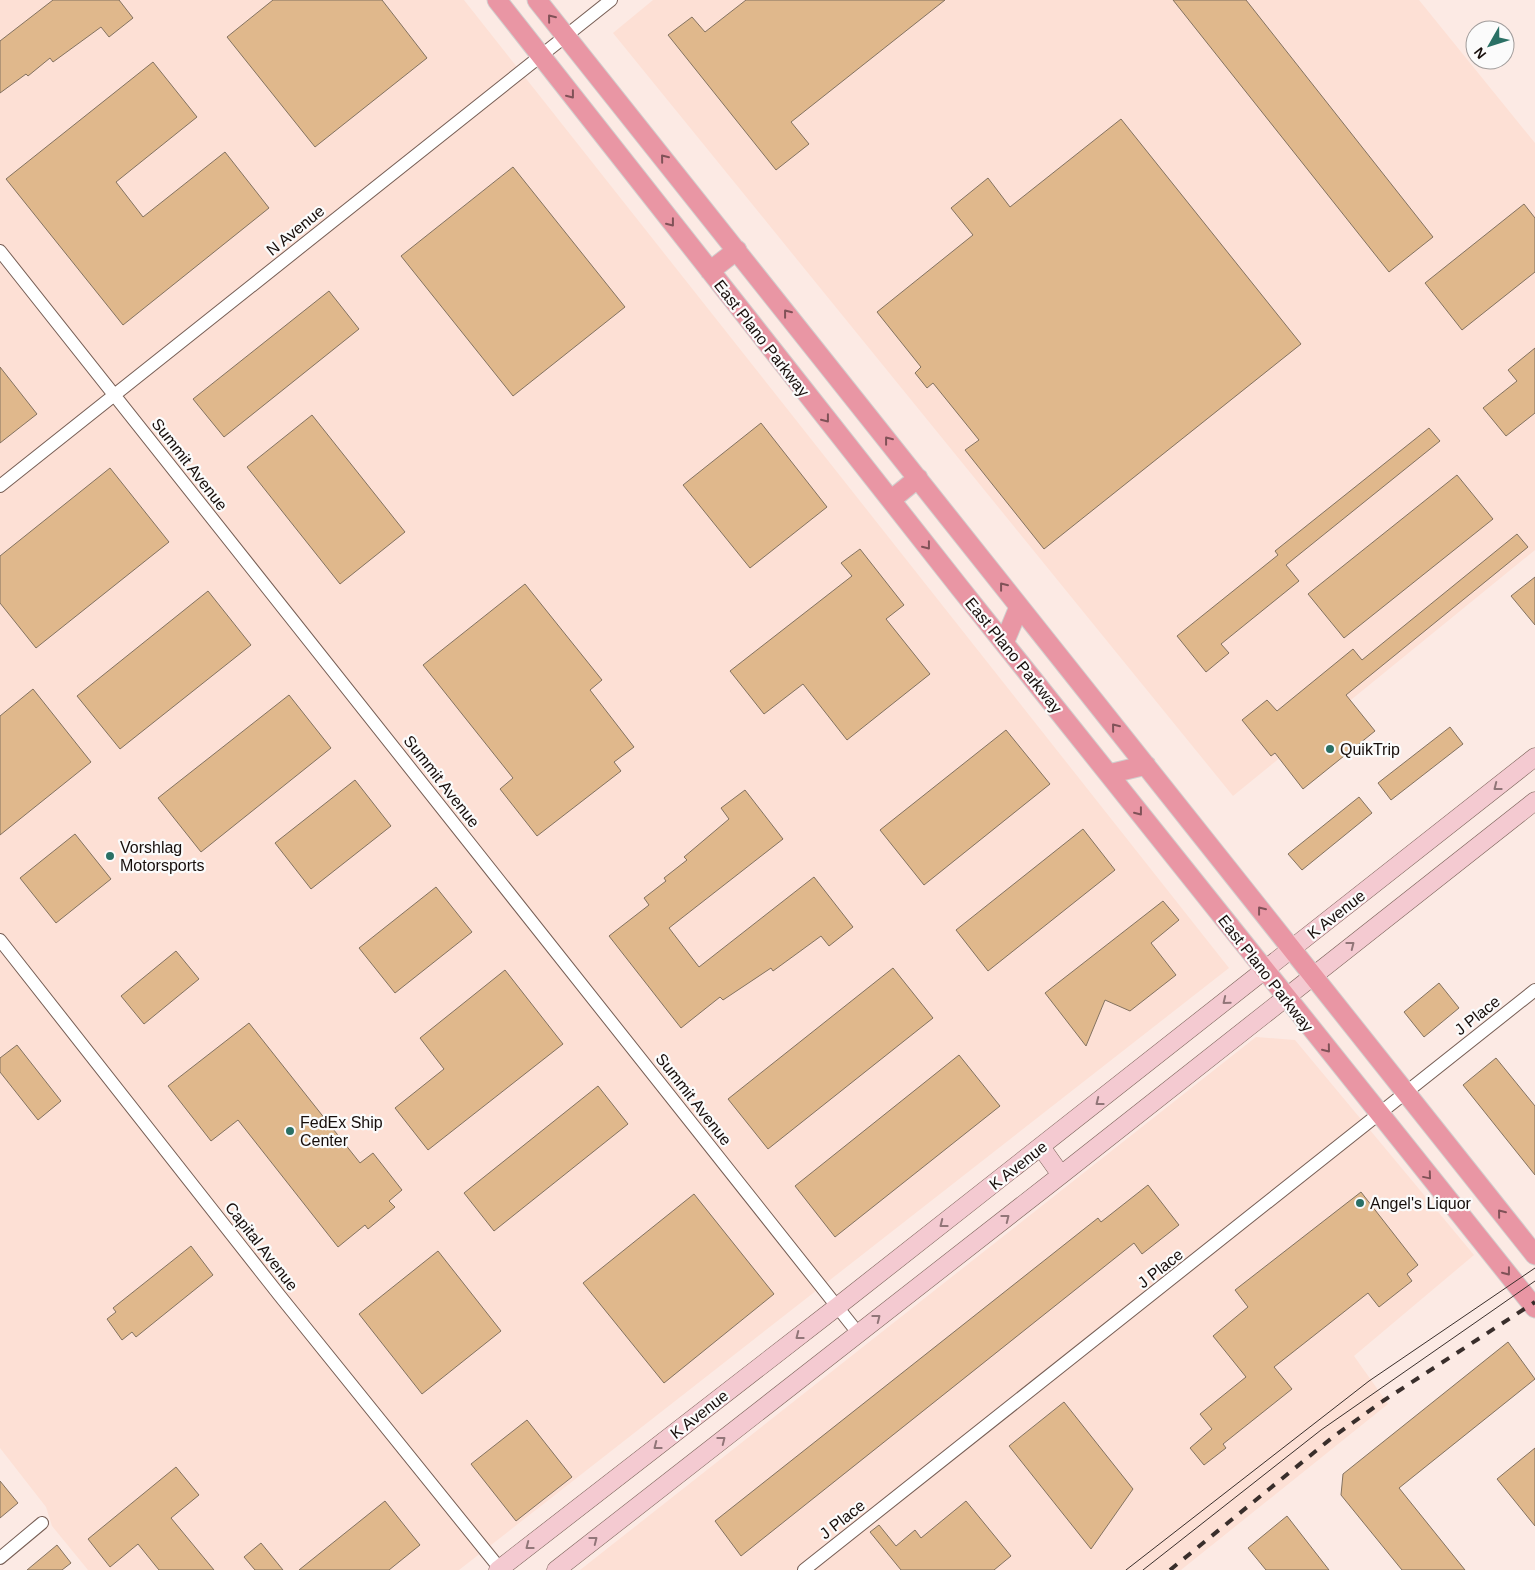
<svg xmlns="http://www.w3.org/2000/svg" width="1535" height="1570" viewBox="0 0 1535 1570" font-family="Arial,sans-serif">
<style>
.built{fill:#fde0d5}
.building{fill:#e0b88c;stroke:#837260}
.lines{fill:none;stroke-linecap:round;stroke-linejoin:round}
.street-casing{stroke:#765e55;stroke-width:14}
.secondary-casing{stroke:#765e55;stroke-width:19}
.primary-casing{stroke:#d1cfce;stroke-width:21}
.street{stroke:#fff;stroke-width:12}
.secondary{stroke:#f4cad1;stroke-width:18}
.primary{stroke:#e996a4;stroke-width:19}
.tram{stroke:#392e2b;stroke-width:1}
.rail{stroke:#392e2b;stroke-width:4;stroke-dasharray:9 9;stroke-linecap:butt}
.oneway{stroke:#805258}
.oneway2{stroke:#917578}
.poi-dot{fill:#2a7065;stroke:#fbfbfb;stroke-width:2}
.labels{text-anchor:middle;stroke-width:4.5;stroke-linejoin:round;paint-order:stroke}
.street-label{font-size:16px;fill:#170e0b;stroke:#fbfbfb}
.poi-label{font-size:16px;fill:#170e0b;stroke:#fbfbfb;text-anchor:start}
</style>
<rect width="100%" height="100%" fill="#fceae4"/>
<!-- built -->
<path class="built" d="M0,0H464L1229,968L459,1570H88L52,1526L46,1507L0,1448Z
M653,0H1419L1535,143V550L1233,796L613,33Z
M1256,1037L1295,1040L1474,1255L1354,1356L1388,1404L1181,1570H580Z"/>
<!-- building -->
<path class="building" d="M53,0H119L133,18L109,37L101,27L53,62L50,58L28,76L26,74L0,93V41Z
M273,0H382L427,58L315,147L227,37Z
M746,0H945L791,122L809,144L776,170L668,35L692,17L705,32Z
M1173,0H1246L1433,237L1389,272Z
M153,62L197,117L116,182L143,217L225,152L269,208L123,325L6,179Z
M1121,119L1301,344L1044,549L965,450L979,440L933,383L927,388L915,373L921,367L877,312L973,235L951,208L988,178L1010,207Z
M513,167L625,307L513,396L401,256Z
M1524,204L1535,218V272L1462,330L1425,283Z
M329,291L359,329L224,437L193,399Z
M1535,348V413L1506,436L1483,408L1517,381L1508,370Z
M0,367L37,414L0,443Z
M312,415L405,532L340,584L247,467Z
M761,423L827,507L750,568L683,485Z
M1429,428L1440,441L1286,565L1299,581L1221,644L1229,653L1206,672L1177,636L1278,555L1275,551Z
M110,468L169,542L36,648L0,603V556Z
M1457,475L1493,519L1344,638L1308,594Z
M1517,534L1528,547L1346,695L1375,731L1303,789L1275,753L1271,756L1242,720L1267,700L1277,711L1353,649L1362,660Z
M860,549L904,605L886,619L930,674L847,740L803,684L764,714L730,671L852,576L841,563Z
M1535,577V625L1511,596Z
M525,584L602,680L590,690L634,747L614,762L621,771L537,836L500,789L513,778L423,665Z
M208,591L251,645L120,749L77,696Z
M33,689L91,762L0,835V716Z
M289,695L331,748L201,852L158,798Z
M1450,727L1463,744L1391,800L1378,783Z
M1006,730L1050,784L924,885L880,830Z
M355,780L391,826L311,889L275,843Z
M745,790L783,839L669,928L699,967L814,877L853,927L829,946L821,936L773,971L771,968L723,1000L720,997L681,1028L609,936L649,905L644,898L666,881L664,878L687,860L684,857L729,819L721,808Z
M1359,797L1372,813L1302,870L1288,854Z
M1083,829L1115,870L988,971L956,930Z
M75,834L111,879L56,923L20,878Z
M436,887L472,932L395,993L359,948Z
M1163,901L1179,920L1151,943L1176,975L1130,1011L1105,1000L1086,1046L1045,993Z
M176,951L199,979L144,1024L121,996Z
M893,968L933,1018L768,1149L728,1099Z
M505,970L563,1044L428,1150L395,1108L444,1069L420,1038Z
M1439,983L1459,1008L1424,1037L1404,1012Z
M249,1023L360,1163L373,1153L402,1190L389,1201L395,1207L368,1229L365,1225L338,1247L238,1120L211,1141L168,1086Z
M17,1045L61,1101L38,1120L0,1072V1058Z
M959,1055L1000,1106L835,1237L795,1186Z
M1496,1058L1535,1106V1175L1463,1085Z
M598,1086L628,1124L494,1231L464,1193Z
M1148,1185L1179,1225L1142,1254L1134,1243L741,1556L715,1521L1098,1218L1101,1222Z
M1361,1192L1418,1265L1407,1274L1412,1281L1379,1307L1368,1293L1274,1367L1292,1389L1223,1444L1226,1448L1204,1465L1190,1448L1212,1429L1200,1414L1246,1377L1213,1336L1248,1307L1235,1290Z
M694,1194L774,1294L664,1383L583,1283Z
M191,1246L213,1275L136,1337L132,1332L122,1340L107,1319L116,1312L113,1308Z
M438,1251L501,1331L422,1394L359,1314Z
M1508,1342L1535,1379L1399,1488L1465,1570H1402L1341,1495L1343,1474Z
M1064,1402L1133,1489L1091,1549L1009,1446Z
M527,1420L572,1477L516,1521L471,1464Z
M1535,1448V1526L1497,1479Z
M176,1467L199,1495L171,1518L214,1570H159L138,1544L110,1567L88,1539Z
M0,1481L18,1503L0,1518Z
M385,1501L420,1545L389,1570H299Z
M966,1501L1011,1556L994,1570H901L870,1532L879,1525L896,1546L915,1530L921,1538Z
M1287,1516L1329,1570H1266L1248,1548Z
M261,1543L283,1570H255L244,1557Z
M57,1545L71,1563L62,1570H27Z"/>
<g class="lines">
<!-- street casing -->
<g class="street-casing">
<path id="street" d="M0,251L858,1333
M0,486L611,0
M0,940L280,1296L501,1570
M0,1558L42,1523
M804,1570L1535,990"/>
</g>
<!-- secondary casing -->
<g class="secondary-casing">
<path id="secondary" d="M1041,1147L1061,1175
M498,1570L838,1306L1535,757
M556,1570L1061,1175L1535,801"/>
</g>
<!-- primary casing -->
<g class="primary-casing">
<path id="primary" d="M497,0L960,588L1535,1308
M537,0L1535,1255
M710,271L737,250
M891,500L918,478
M1004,643L1019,607
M1109,774L1146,765"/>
</g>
<!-- street -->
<use href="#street" class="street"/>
<!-- secondary -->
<use href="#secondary" class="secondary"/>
<!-- primary -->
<use href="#primary" class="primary"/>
<!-- tram -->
<path class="tram" d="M1126,1570L1369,1381L1535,1268
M1143,1570L1321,1430L1535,1281"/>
<!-- rail -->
<path class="rail" d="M1170,1570L1333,1437L1383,1401L1535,1302"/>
</g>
<!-- one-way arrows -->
<defs><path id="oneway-chevron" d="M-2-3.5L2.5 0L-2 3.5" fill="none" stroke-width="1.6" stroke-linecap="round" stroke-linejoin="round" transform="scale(1.25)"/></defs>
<g class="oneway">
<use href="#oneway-chevron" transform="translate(551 18) rotate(-129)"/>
<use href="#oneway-chevron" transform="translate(571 95) rotate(52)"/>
<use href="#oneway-chevron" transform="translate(664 158) rotate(-129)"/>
<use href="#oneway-chevron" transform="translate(671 223) rotate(52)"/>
<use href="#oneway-chevron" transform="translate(787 313) rotate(-128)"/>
<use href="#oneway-chevron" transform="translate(826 419) rotate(52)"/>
<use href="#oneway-chevron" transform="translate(888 440) rotate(-128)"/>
<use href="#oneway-chevron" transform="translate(927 546) rotate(52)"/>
<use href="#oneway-chevron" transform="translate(1003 586) rotate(-128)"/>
<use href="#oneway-chevron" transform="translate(1115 727) rotate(-129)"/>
<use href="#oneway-chevron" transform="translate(1139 812) rotate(52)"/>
<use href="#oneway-chevron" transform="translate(1261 910) rotate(-128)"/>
<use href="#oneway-chevron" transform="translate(1327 1049) rotate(51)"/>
<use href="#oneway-chevron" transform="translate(1428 1176) rotate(50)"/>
<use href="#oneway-chevron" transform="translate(1501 1213) rotate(-129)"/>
<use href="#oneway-chevron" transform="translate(1507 1272) rotate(52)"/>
</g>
<g class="oneway2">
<use href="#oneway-chevron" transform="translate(1497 787) rotate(142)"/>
<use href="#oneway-chevron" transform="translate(1351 945) rotate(-38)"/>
<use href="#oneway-chevron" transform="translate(1226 1001) rotate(141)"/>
<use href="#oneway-chevron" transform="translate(1099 1102) rotate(142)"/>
<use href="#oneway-chevron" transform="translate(1006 1218) rotate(-38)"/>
<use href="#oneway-chevron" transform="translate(943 1224) rotate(142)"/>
<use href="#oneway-chevron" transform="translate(877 1318) rotate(-38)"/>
<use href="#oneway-chevron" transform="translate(799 1336) rotate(142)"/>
<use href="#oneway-chevron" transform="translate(722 1440) rotate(-38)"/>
<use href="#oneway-chevron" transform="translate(657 1446) rotate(142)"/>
<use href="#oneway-chevron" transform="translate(594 1540) rotate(-38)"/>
<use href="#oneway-chevron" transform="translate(529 1546) rotate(142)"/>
</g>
<!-- markers -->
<g class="poi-dot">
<circle cx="1330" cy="749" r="5"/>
<circle cx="110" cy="856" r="5"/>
<circle cx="290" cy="1131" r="5"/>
<circle cx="1360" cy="1203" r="5"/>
</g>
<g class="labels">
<!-- street labels -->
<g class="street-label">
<text transform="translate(295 230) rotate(-39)" y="6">N Avenue</text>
<text transform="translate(762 338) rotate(52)" y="6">East Plano Parkway</text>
<text transform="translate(190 464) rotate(52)" y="6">Summit Avenue</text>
<text transform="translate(1014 655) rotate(51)" y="6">East Plano Parkway</text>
<text transform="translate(442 781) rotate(52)" y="6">Summit Avenue</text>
<text transform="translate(1336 914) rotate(-38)" y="6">K Avenue</text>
<text transform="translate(1266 973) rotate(52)" y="6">East Plano Parkway</text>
<text transform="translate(1477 1015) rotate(-38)" y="6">J Place</text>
<text transform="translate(694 1099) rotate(52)" y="6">Summit Avenue</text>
<text transform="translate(1018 1165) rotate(-38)" y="6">K Avenue</text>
<text transform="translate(262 1246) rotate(52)" y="6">Capital Avenue</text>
<text transform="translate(1160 1268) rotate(-38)" y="6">J Place</text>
<text transform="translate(699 1414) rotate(-38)" y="6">K Avenue</text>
<text transform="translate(842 1519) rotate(-38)" y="6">J Place</text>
</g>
<!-- poi labels -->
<g class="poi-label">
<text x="1340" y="755">QuikTrip</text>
<text x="120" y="853">Vorshlag<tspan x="120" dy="18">Motorsports</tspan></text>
<text x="300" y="1128">FedEx Ship<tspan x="300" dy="18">Center</tspan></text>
<text x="1370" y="1209">Angel's Liquor</text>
</g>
</g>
<!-- north arrow -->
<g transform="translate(1490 45) rotate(231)"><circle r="24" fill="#fbfbfb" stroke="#a09c9b"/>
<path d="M0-4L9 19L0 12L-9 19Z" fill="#2a7065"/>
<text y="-8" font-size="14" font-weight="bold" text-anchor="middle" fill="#170e0b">N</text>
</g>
</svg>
